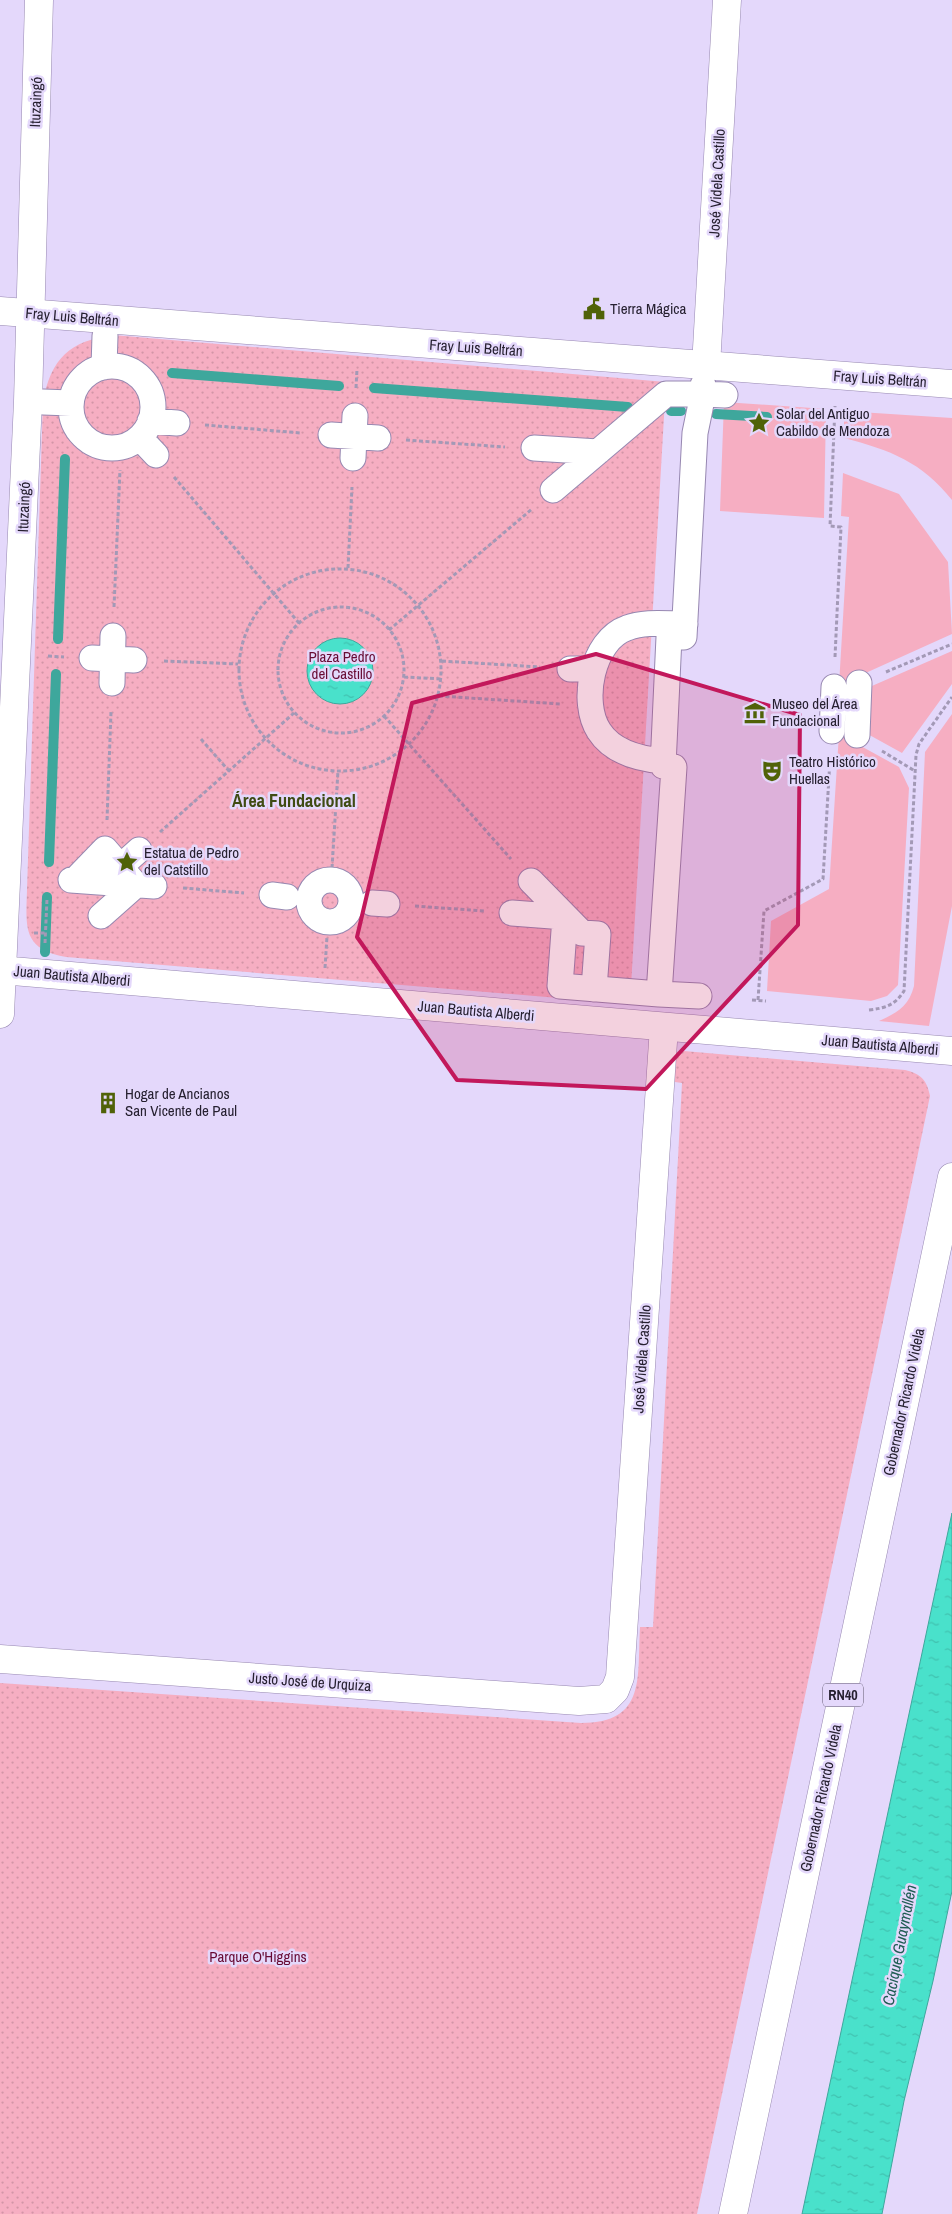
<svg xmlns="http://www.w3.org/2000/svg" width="952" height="2214" viewBox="0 0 952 2214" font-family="'Archivo Narrow',sans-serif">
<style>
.grass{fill:#f6aec2}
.park{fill:url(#park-dots)}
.water{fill:url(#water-ripples);stroke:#3ea79c}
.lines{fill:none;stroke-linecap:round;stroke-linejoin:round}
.stream{stroke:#3ea79c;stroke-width:10}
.pedestrian-casing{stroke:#9788b1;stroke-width:27}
.minor-casing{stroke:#9788b1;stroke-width:29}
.tertiary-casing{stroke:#9788b1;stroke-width:29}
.secondary-casing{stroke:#9788b1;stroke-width:29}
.trunk-casing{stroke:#9788b1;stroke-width:29}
.path{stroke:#a399b6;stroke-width:3;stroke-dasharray:4 2.5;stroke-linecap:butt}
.pedestrian{stroke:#fff;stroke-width:25}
.minor{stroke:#fff;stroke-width:28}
.tertiary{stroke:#fff;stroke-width:28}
.secondary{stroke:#fff;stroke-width:28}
.trunk{stroke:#fff;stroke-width:28}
.marked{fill:#c2185b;fill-opacity:0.2;stroke:#c2185b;stroke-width:4;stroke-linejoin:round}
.labels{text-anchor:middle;stroke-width:5;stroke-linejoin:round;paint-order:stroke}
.shield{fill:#e4d8fb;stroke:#5f576d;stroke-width:1}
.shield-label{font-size:14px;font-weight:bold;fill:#262030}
.street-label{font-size:15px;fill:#262030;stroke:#e4d8fb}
.poi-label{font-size:15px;fill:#262030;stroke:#e4d8fb;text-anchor:start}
.park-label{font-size:15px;fill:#680b34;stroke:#e4d8fb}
.water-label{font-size:16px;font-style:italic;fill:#205d54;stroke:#e4d8fb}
.quarter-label{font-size:18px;font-weight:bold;fill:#3f4b13;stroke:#e4d8fb}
</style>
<defs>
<pattern id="park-dots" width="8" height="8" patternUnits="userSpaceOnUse" patternTransform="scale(1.25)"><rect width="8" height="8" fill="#f6aec2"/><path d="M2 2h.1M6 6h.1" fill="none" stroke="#d395a7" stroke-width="1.8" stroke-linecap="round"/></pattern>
<pattern id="water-ripples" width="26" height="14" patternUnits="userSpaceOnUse" patternTransform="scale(1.25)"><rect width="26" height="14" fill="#49e1cb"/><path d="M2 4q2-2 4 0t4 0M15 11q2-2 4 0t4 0" fill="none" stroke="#40c1af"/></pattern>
</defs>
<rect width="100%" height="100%" fill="#e4d8fb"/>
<!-- grass -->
<path class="grass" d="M724,402L826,409L824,518L720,511Z
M844,411L952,418V500C922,462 890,450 844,438Z
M843,473L899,494L948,562L952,634L839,685L849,517L841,516Z
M952,651V684L902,753L864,732L865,689Z
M952,714V906L929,1026L879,1021C897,1013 909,1006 914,986L925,752Z
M839,734L899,767L909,788L898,985L887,996L871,1001L767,991L771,921L829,889Z"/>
<!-- park -->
<path class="park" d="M113,335L666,382L630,1004L66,957C22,949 26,927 27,890L43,402C51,358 70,341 113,335Z
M684,1051L905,1070C921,1074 927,1080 930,1096L697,2214H0V1683L581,1723C647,1723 637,1677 640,1627H653L682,1083L668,1081L675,1052Z"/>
<!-- water -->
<path class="water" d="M307 671a33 33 0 1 1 66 0a33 33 0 1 1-66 0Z
M952,1513V1891L933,1981L904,2101L882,2214H802Z"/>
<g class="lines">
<!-- stream -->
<path class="stream" d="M172,373L339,386
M374,388L628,407
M671,411H681
M716,414L767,417
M58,639L65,459
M49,862L56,674
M45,952L47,897"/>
<!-- pedestrian casing -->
<g class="pedestrian-casing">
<path id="pedestrian" d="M71 407a41 41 0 1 1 82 0a41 41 0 1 1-82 0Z
M104,367L105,336
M43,402L71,403
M150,421L177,423
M331,435L378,438
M140,438L156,455
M534,448L598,452
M353,458L355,416
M553,490L666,394H703V385
M92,658L134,660
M570,669H594
M112,683L113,636
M832,731L834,687
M857,735L859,683
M663,761C640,759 613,753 599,731C580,702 592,640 627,628C645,621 666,624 685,624
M109,877L139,850
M71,880L154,886
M75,880L105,849L136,885L101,916
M309 901a21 21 0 1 1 42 0a21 21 0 1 1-42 0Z
M531,881L582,933L598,934L594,989
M272,895L287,897
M372,903L387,904
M512,913L565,917
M565,917L560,986L659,994
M699,996L659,994L674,767L663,766L669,637H684L695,433L703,394L725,395"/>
</g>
<!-- minor casing -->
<g class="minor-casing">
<path id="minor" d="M706,366L727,0
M0,1014L2,970
M0,1659L579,1701L606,1699L615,1690L620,1677L664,1027"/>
</g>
<!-- tertiary casing -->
<g class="tertiary-casing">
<path id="tertiary" d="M0,970L952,1051
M2,970L28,401L39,0"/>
</g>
<!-- secondary casing -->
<g class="secondary-casing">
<path id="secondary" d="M0,311L952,384"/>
</g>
<!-- trunk casing -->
<g class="trunk-casing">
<path id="trunk" d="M733,2214L952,1177"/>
</g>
<!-- path -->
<path class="path" d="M356,388L357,369
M205,425L301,433
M406,440L505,447
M174,477L299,623
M348,568L352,487
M239 670a101 101 0 1 1 202 0a101 101 0 1 1-202 0Z
M278 670a63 63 0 1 1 126 0a63 63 0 1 1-126 0Z
M114,607L120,470
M389,630L532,509
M48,656L64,657
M835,657L841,527L830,526L835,406
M164,661L238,664
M442,661L540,667
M886,672L952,644
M404,677L442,679
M439,696L561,704
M384,716L511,859
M201,739L229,771
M882,751L915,771
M107,820L111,712
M160,832L294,713
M332,868L338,771
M183,888L244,893
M415,906L484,911
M34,933H46
M45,943L47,899
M325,968L327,936
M752,1000L766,1001
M758,1000L764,911L823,879L830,759
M869,1010C886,1008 895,1005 904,991L916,755L919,744L952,697"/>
<!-- pedestrian -->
<use href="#pedestrian" class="pedestrian"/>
<!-- minor -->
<use href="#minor" class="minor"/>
<!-- tertiary -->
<use href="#tertiary" class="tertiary"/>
<!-- secondary -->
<use href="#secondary" class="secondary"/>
<!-- trunk -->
<use href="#trunk" class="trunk"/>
</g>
<!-- marked area -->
<path class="marked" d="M596,654L800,715L798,925L646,1089L457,1080L357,937L412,703Z"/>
<!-- icons -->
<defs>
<g id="civic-bare" transform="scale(1.725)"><path d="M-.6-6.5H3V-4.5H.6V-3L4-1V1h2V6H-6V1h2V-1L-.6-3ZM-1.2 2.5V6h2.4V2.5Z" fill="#506208" stroke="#e4d8fb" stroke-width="2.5" paint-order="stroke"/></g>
<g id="sight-bare" transform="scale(1.725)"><path d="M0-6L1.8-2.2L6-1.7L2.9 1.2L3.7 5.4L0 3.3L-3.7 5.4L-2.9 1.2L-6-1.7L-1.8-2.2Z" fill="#506208" stroke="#e4d8fb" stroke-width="2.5" paint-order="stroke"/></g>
<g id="museum-bare" transform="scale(1.725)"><path d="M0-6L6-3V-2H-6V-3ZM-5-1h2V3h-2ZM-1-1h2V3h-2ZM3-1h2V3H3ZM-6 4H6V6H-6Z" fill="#506208" stroke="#e4d8fb" stroke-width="2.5" paint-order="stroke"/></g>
<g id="theatre-bare" transform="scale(1.725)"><path d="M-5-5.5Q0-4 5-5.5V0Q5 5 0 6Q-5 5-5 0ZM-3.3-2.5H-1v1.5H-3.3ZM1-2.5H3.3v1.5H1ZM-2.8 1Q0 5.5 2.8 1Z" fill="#506208" stroke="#e4d8fb" stroke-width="2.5" paint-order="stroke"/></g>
<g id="building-bare" transform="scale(1.725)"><path d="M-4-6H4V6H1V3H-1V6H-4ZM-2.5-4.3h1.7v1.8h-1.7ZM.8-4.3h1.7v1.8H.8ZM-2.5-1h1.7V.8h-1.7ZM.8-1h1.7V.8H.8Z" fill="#506208" stroke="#e4d8fb" stroke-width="2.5" paint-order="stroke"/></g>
</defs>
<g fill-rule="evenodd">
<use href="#civic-bare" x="594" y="309"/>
<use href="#sight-bare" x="759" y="423"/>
<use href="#museum-bare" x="755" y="713"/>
<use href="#theatre-bare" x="772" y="771"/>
<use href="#sight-bare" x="127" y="862"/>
<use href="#building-bare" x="108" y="1103"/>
</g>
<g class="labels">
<!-- shield labels -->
<rect class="shield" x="823" y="1683.5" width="40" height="23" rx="4"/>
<g class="shield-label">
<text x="843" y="1700">RN40</text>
</g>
<!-- street labels -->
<g class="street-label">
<text transform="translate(36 102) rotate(-88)" y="5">Ituzaingó</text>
<text transform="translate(717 183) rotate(-87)" y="5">José Videla Castillo</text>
<text transform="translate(72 317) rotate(5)" y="5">Fray Luis Beltrán</text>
<text transform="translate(476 348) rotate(4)" y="5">Fray Luis Beltrán</text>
<text transform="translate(880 379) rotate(4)" y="5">Fray Luis Beltrán</text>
<text transform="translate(24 507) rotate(-88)" y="5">Ituzaingó</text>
<text transform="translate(72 976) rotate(5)" y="5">Juan Bautista Alberdi</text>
<text transform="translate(476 1011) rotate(5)" y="5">Juan Bautista Alberdi</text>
<text transform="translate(880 1045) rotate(5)" y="5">Juan Bautista Alberdi</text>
<text transform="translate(642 1359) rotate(-86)" y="5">José Videla Castillo</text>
<text transform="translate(904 1402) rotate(-78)" y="5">Gobernador Ricardo Videla</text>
<text transform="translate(310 1682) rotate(4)" y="5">Justo José de Urquiza</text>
<text transform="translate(821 1798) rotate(-78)" y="5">Gobernador Ricardo Videla</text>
</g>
<!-- poi labels -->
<g class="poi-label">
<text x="610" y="314">Tierra Mágica</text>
<text x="776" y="419">Solar del Antiguo<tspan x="776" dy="17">Cabildo de Mendoza</tspan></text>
<text x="772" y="709">Museo del Área<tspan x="772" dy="17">Fundacional</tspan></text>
<text x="789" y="767">Teatro Histórico<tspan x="789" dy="17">Huellas</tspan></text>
<text x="144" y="858">Estatua de Pedro<tspan x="144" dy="17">del Catstillo</tspan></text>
<text x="125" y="1099">Hogar de Ancianos<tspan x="125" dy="17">San Vicente de Paul</tspan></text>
</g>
<!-- park labels -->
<g class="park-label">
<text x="342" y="662">Plaza Pedro<tspan x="342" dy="17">del Castillo</tspan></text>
<text x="258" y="1962">Parque O'Higgins</text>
</g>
<!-- water labels -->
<g class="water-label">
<text transform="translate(899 1945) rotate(-79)" y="6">Cacique Guaymallén</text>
</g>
<!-- quarter labels -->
<g class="quarter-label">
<text x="294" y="807">Área Fundacional</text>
</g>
</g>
</svg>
